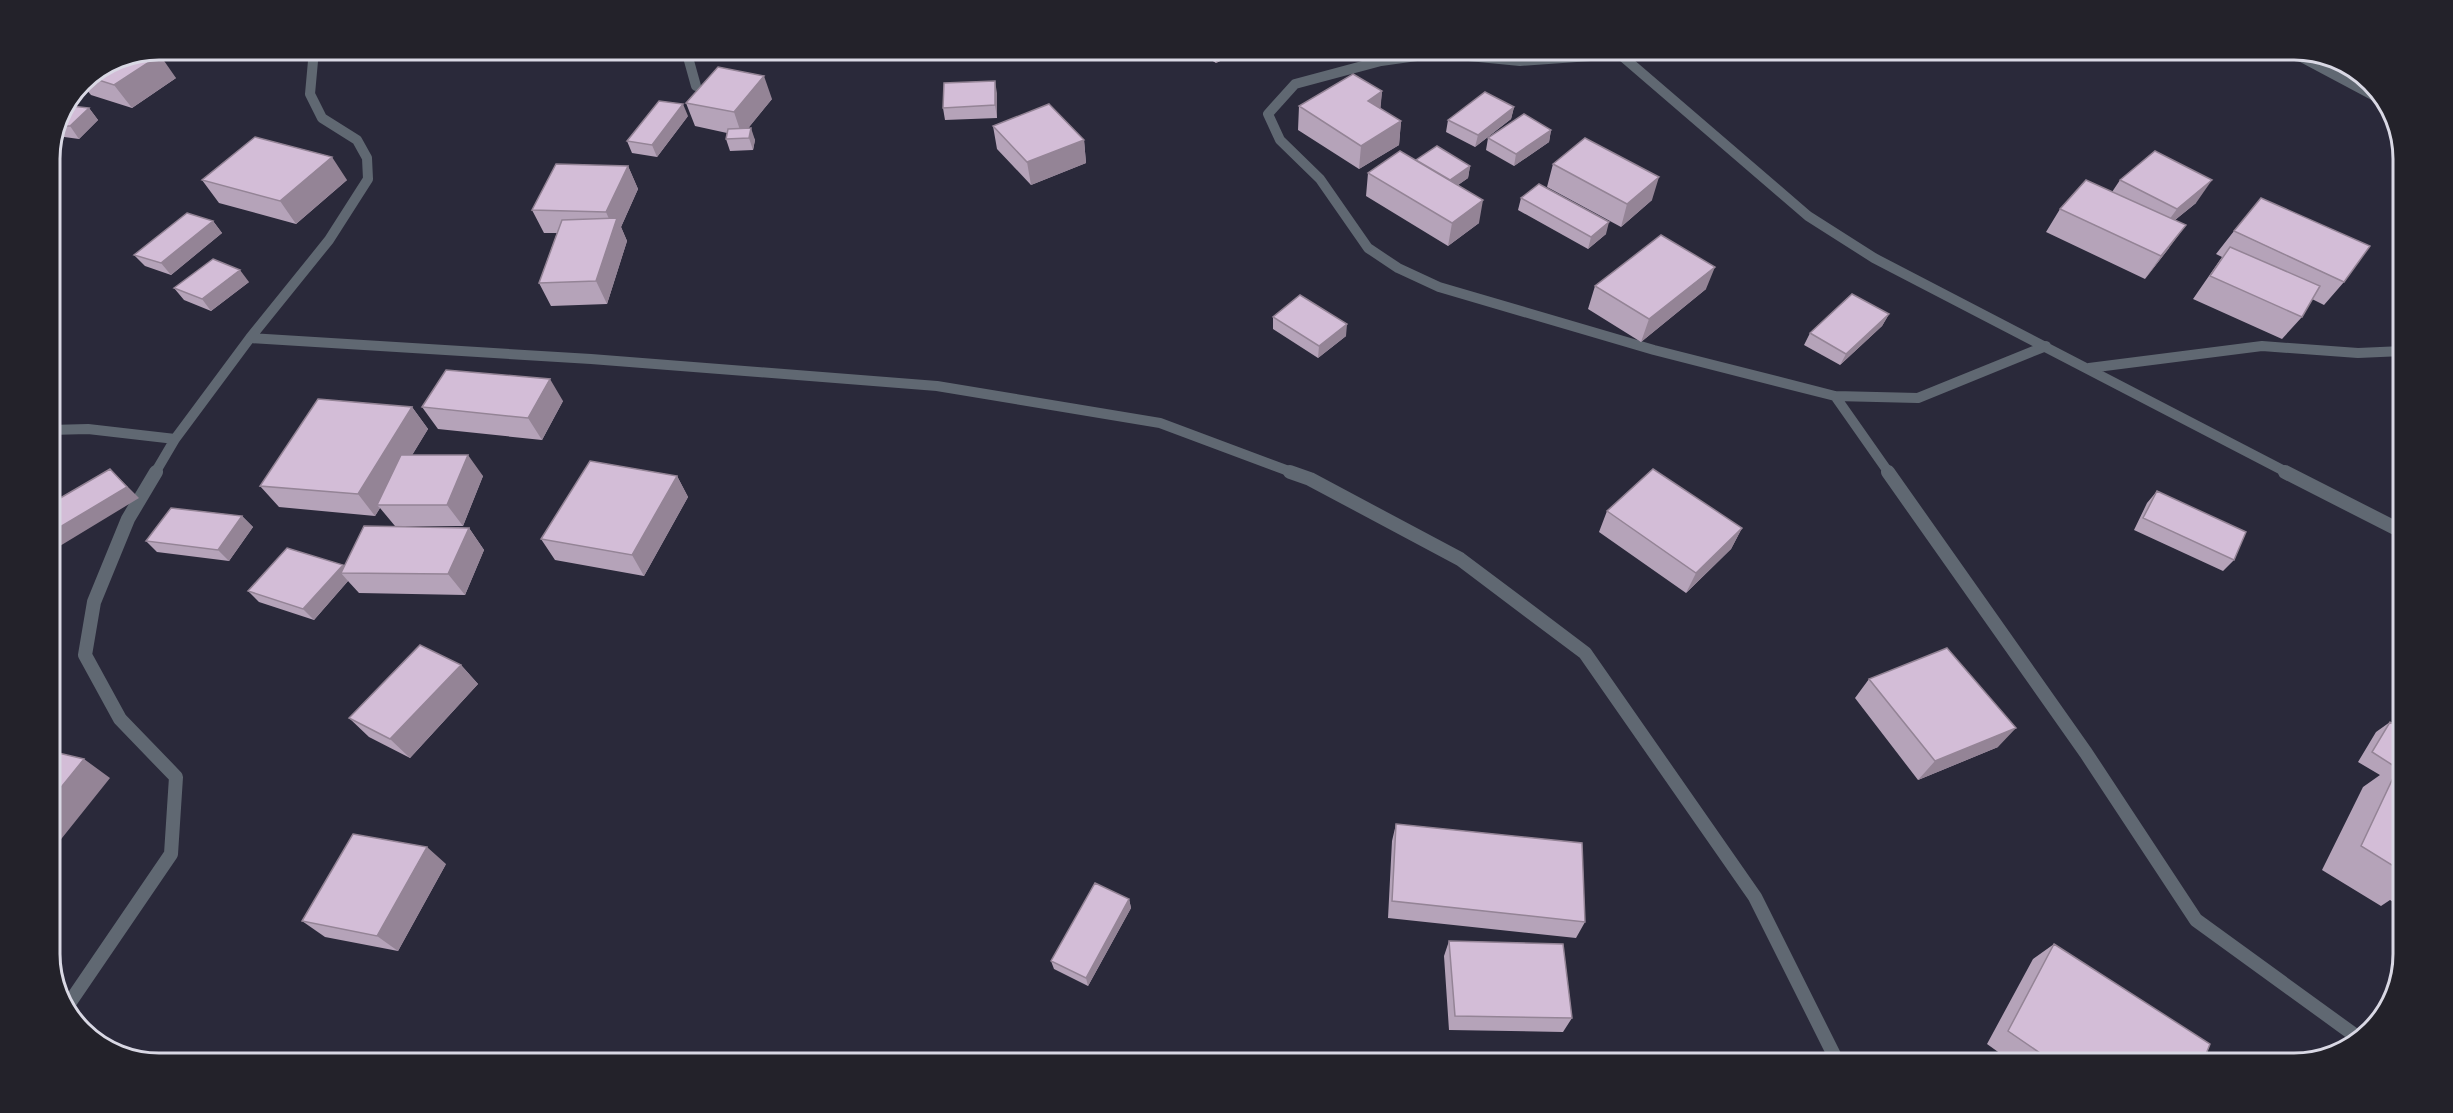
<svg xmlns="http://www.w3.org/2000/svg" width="2453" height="1113" viewBox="0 0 2453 1113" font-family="Jost,sans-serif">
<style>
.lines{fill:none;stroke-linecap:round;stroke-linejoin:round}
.minor-far1{stroke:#606872;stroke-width:10}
.minor{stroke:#606872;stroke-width:14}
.wall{fill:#b5a3b9}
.shaded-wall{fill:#948496}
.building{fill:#d3bdd7;stroke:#948496;stroke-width:1.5}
.rim{fill:none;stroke:#d9d8e4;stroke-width:3}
</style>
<rect width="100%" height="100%" fill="#2a293a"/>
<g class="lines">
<!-- minor-far1 -->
<path class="minor-far1" d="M686,50L696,86
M1615,50L1808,216L1874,258L2288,473
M2288,50L2386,102
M1619,54L1520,61L1438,53L1381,61L1295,84L1268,114L1280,140L1320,179L1368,248L1398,268L1439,287L1654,350L1835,396L1918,398L2046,346
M250,338L591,359L937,386L1160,423L1294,473
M2089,368L2262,346L2358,353L2403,351
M1835,396L1889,473
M50,430L88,429L175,439
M155,473L175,439L250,338L329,240L368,179L367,158L357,140L322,118L310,94L314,50"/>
<!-- minor -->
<path class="minor" d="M1290,472L1310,479L1460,559L1585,653L1755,897L1838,1063
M1888,472L2086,753L2196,920L2360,1039
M2285,472L2403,532
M66,1008L171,854L176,777L120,719L85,655L94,602L128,519L156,472"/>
</g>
<!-- wall -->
<path class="wall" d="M1195,50H1242L1216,63Z
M118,58L176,78L132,108L91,95L81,83L82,81Z
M1382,91L1380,109L1401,121L1399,145L1359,169L1298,130L1299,106Z
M997,93V118L945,120L943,108Z
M772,99L748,128L755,140L753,150L730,151L726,139L727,133L695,126L686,103Z
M71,106L89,108L98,120L79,139L57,136Z
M1514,107L1511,119L1475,147L1446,132L1448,120Z
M688,116L657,157L632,153L627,141Z
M993,126L1084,140L1086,163L1031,185L997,149Z
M1551,130L1549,142L1514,166L1486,150L1488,138Z
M1416,160L1470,166L1468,178L1458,185L1479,223L1448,246L1366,196L1368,173Z
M1553,164L1652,200L1621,227L1547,187Z
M628,166L638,189L621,227L627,241L607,304L551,306L539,283L557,233H544L532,210Z
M202,180H347L296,224L219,203Z
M2120,180L2196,203L2175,220L2169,248L2145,279L2046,232L2060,209L2112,192Z
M1521,198L1606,234L1588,249L1518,210Z
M213,221L222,233L171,275L145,266L134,255Z
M2234,231L2344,282L2324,305L2312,299L2302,317L2282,339L2193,299L2222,257L2216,254Z
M249,282L211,311L184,300L174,288Z
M1595,286L1706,289L1641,342L1588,309Z
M1889,314L1882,326L1840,365L1804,345L1810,333Z
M1273,317L1346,336L1318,358L1273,329Z
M563,401L542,440L438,429L422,407Z
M412,407L428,429L412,455L483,476L463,526H395L380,508L375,516L279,507L260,486Z
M677,476L688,497L644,576L555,560L541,539Z
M2157,491L2234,560L2223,571L2134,530L2147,503Z
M1607,511L1742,528L1731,549L1686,593L1599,532Z
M242,516L253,527L229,561L157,552L146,541Z
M469,528L484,550L465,595L359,593L348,581L314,620L259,602L248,591L343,565L344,566Z
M461,665L478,684L410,758L369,737L349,718Z
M1869,679L1998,747L1918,780L1855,698Z
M2390,722L2403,731V908L2390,900L2381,906L2322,870L2363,787L2380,775L2358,762L2376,732Z
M1396,824L1585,922L1576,938L1388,918L1392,841Z
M446,864L398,951L325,937L302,921Z
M1129,899L1131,908L1088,986L1054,969L1051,961Z
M1449,941L1572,1018L1563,1032L1449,1030L1444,956Z
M2054,944L2202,1064H2015L1987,1044L2033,959Z"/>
<!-- shaded-wall -->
<path class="shaded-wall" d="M1216,50H1242L1216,63Z
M160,55L176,78L132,108L114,85Z
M764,76L772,99L742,136L734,112Z
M995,81L997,93V118L995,105Z
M1382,91L1380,115L1368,101Z
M683,104L688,116L657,157L652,145Z
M1514,107L1511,119L1475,147L1478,135Z
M89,108L98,120L79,139L70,126Z
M1401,121L1399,145L1359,169L1361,146Z
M751,128L755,140L753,150L749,138Z
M1551,130L1549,142L1514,166L1516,154Z
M1084,140L1086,163L1031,185L1027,162Z
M332,157L347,180L296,224L280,201Z
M628,166L638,189L621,227L627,241L607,304L596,281L613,228L606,212Z
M1470,166L1468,178L1448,192L1450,180Z
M1659,177L1652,200L1621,227L1627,204Z
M2212,180L2196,203L2160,232L2177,209Z
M1483,200L1479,223L1448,246L1452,223Z
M213,221L222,233L171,275L161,263Z
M1609,222L1606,234L1588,249L1591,237Z
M2186,225L2169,248L2145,279L2161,256Z
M1715,267L1706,289L1641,342L1649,319Z
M240,270L249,282L211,311L202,299Z
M1889,314L1882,326L1840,365L1846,354Z
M1347,324L1346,336L1318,358L1319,346Z
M550,379L563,401L542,440L528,418Z
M412,407L428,429L382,505H377L380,508L375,516L358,494Z
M468,455L483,476L463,526L447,505Z
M110,469L139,498L50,552V533Z
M677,476L688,497L644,576L632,555Z
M242,516L253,527L229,561L218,550Z
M469,528L484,550L465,595L448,574Z
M1742,528L1731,549L1686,593L1696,573Z
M343,565L349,573H341L348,581L314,620L303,609Z
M461,665L478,684L410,758L390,739Z
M2016,728L1998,747L1918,780L1935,761Z
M84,759L110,778L50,853V801Z
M427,847L446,864L398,951L377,936Z
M1129,899L1131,908L1088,986L1086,978Z"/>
<!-- building -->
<path class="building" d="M150,51L160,55L114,85L89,77L118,58Z
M718,67L764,76L734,112L686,103Z
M1353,74L1382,91L1368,101L1401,121L1361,146L1299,106Z
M995,81V105L943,108L944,83Z
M1485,92L1514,107L1478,135L1448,120Z
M659,101L683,104L652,145L627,141Z
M1049,104L1084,140L1027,162L993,126Z
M71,106L89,108L70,126H62Z
M1524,114L1551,130L1516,154L1488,138Z
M751,128L749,138L726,139L728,129Z
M255,137L332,157L280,201L202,180Z
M1585,138L1659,177L1627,204L1553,164Z
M1437,146L1470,166L1450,180L1416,160Z
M1400,151L1483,200L1452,223L1368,173Z
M2155,151L2212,180L2177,209L2120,180Z
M556,164L628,166L606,212L532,210Z
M2086,180L2186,225L2161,256L2060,209Z
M1539,184L1609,222L1591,237L1521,198Z
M2261,198L2370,246L2344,282L2234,231Z
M187,213L213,221L161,263L134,255Z
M617,218L596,281L539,283L562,220Z
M1661,235L1715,267L1649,319L1595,286Z
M2230,247L2320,286L2302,317L2210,276Z
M213,259L240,270L202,299L174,288Z
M1852,294L1889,314L1846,354L1810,333Z
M1300,295L1347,324L1319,346L1273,317Z
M446,370L550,379L528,418L422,407Z
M318,399L412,407L358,494L260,486Z
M401,455H468L447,505H377Z
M590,461L677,476L632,555L541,539Z
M110,469L127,487L50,533V504Z
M1653,469L1742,528L1696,573L1607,511Z
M2157,491L2246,532L2234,560L2143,518Z
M171,508L242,516L218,550L146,541Z
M364,526L469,528L448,574L341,573Z
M287,548L343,565L303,609L248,591Z
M420,645L461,665L390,739L349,718Z
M1947,648L2016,728L1935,761L1869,679Z
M2390,722L2403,731V762L2401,761L2394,766L2372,752Z
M50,751L84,759L50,801Z
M2401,761L2403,762V872L2361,846Z
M1396,824L1582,843L1585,922L1392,901Z
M353,834L427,847L377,936L302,921Z
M1095,883L1129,899L1086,978L1051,961Z
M1449,941L1563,944L1572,1018L1455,1016Z
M2054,944L2210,1044L2202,1064H2056L2008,1031Z
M325,1061L343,1064H324Z"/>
<!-- crop -->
<path d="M0 0H2453V1113H0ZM159 60H2294A99 99 0 0 1 2393 159V954A99 99 0 0 1 2294 1053H159A99 99 0 0 1 60 954V159A99 99 0 0 1 159 60Z" fill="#23222a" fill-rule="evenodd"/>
<path class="rim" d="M159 60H2294A99 99 0 0 1 2393 159V954A99 99 0 0 1 2294 1053H159A99 99 0 0 1 60 954V159A99 99 0 0 1 159 60Z"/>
</svg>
